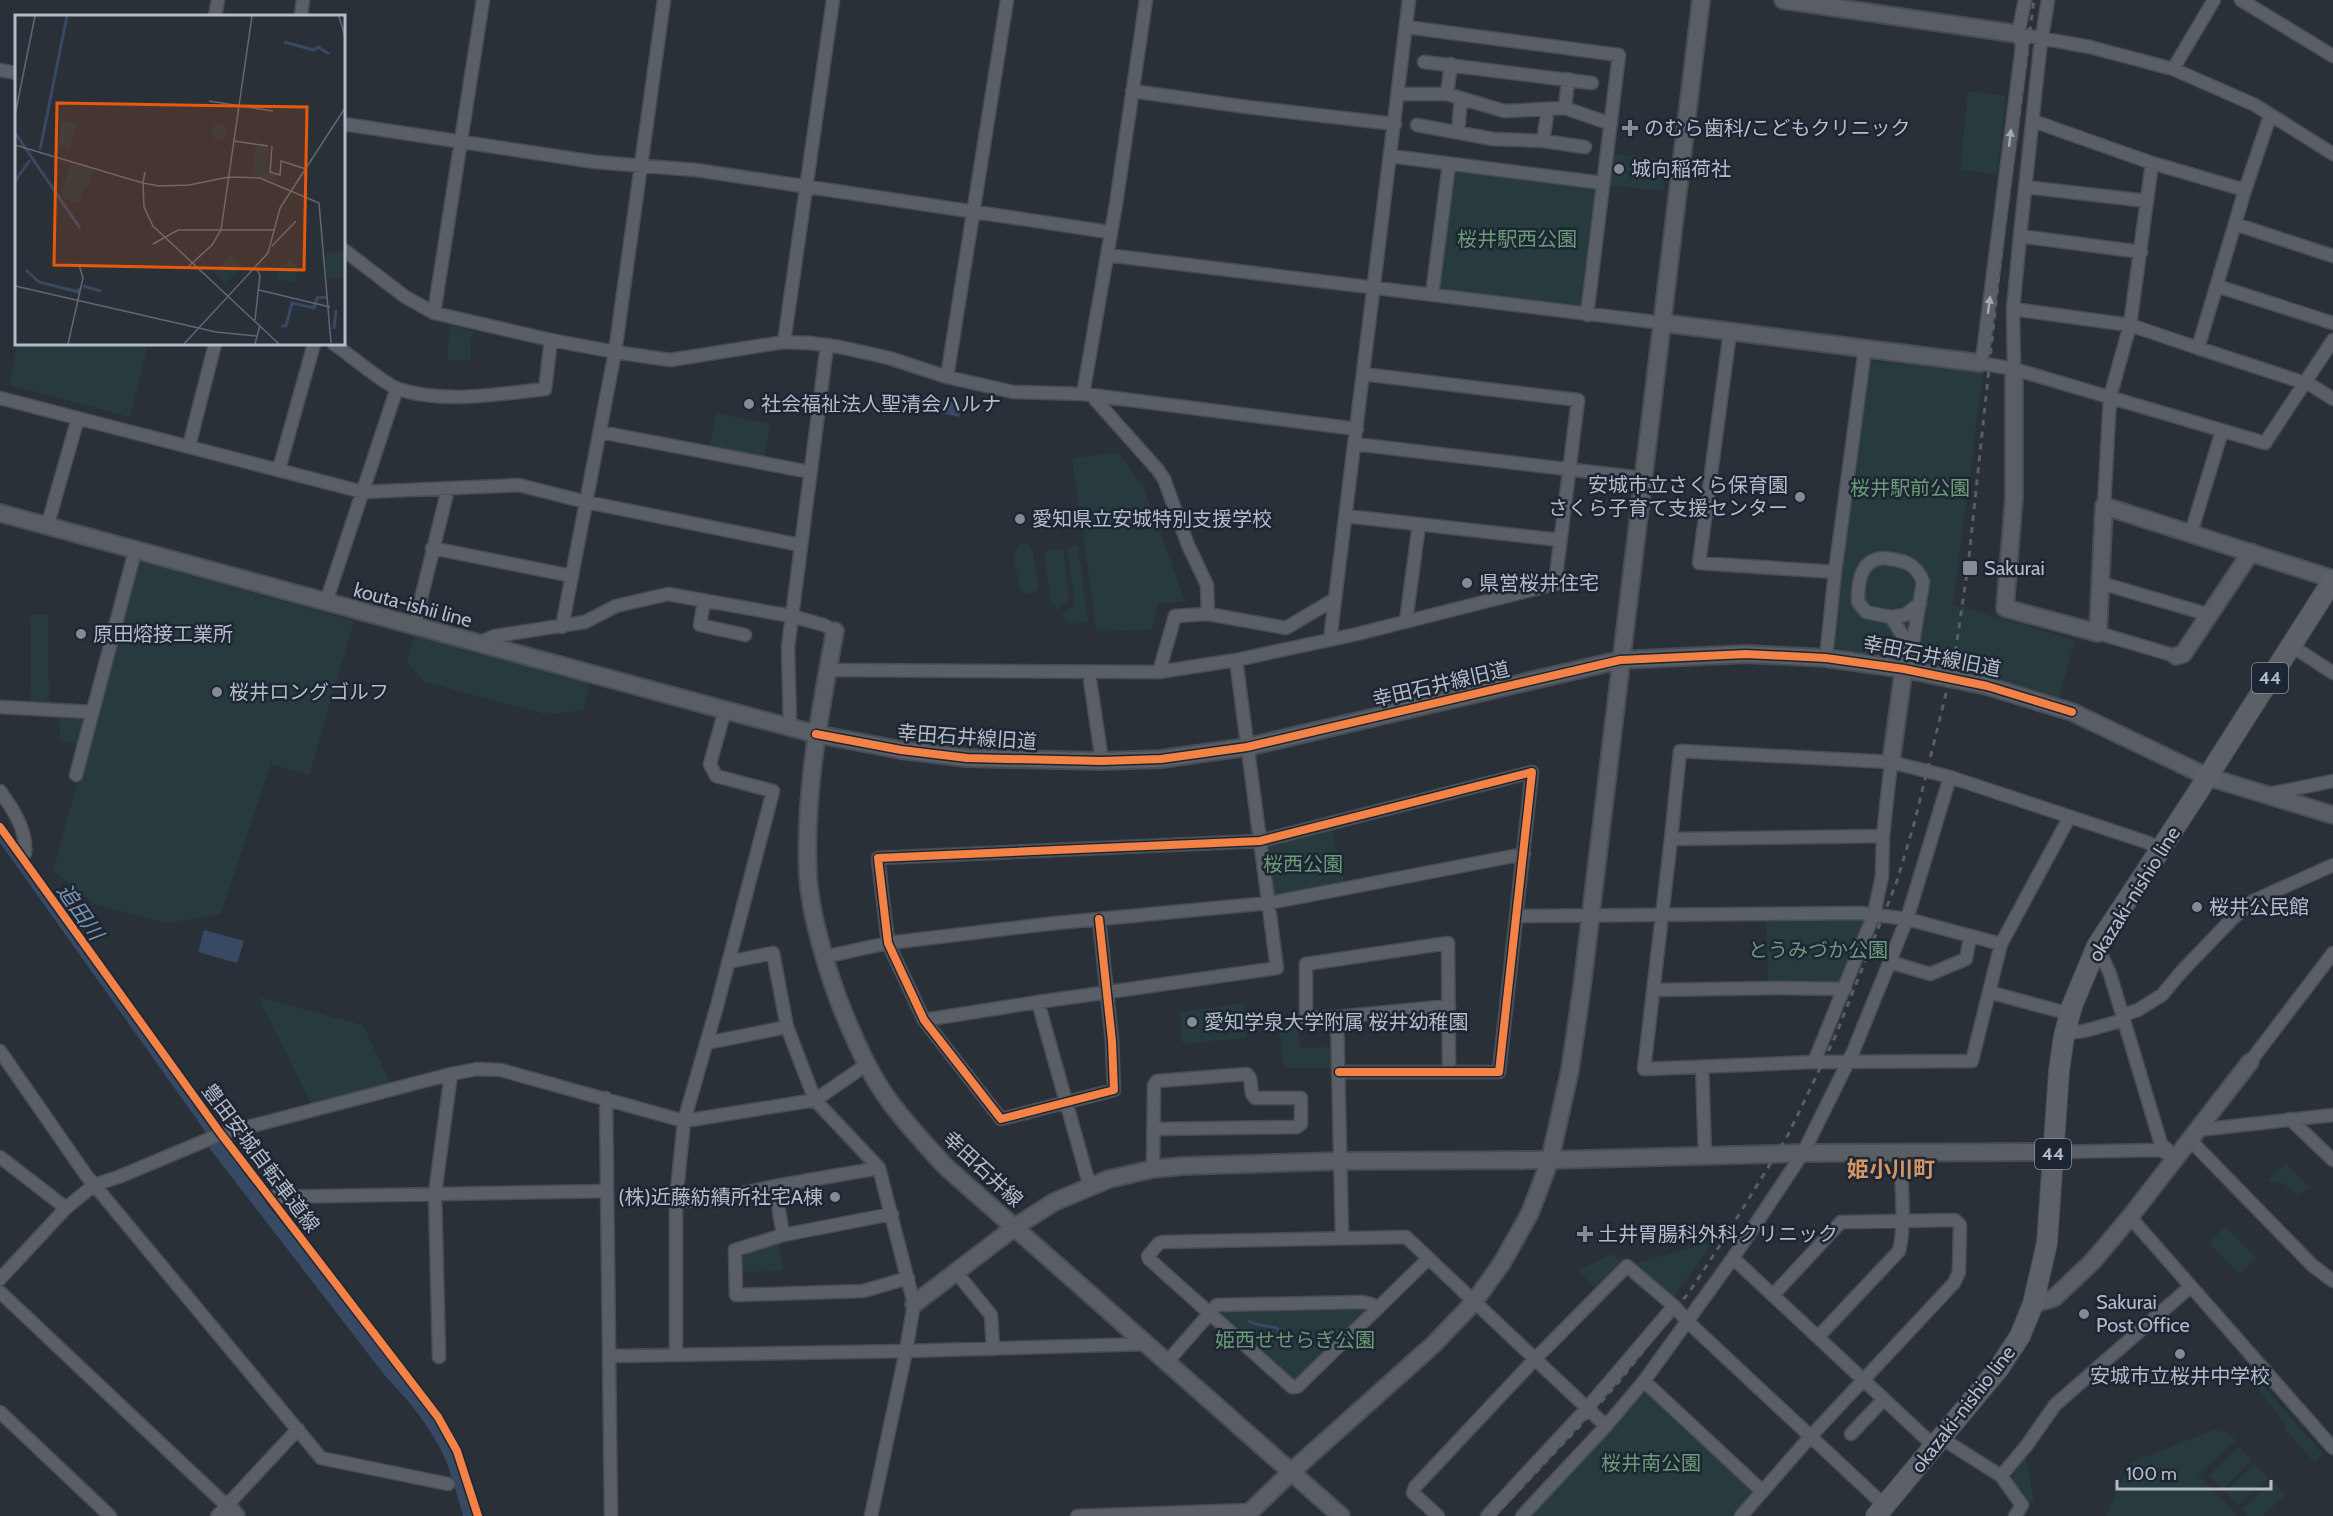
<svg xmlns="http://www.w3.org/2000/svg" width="2333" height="1516" viewBox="0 0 2333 1516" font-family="Cabin,'Noto Sans JP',sans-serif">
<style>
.green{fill:#273a3e}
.water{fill:#384963}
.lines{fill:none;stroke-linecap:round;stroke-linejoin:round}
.stream{stroke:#384963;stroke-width:3}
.canal{stroke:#384963;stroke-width:10}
.street-casing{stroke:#484c53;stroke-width:15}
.secondary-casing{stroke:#484c53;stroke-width:20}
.primary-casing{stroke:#484c55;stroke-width:22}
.street{stroke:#5a5e66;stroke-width:12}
.secondary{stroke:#595d64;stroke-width:16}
.primary{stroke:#5c6168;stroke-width:20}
.rail{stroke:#595d64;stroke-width:3;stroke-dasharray:6 6;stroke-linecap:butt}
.cycleway-casing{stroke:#1d2633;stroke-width:11}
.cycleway{stroke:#f48246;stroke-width:8}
.oneway{fill:#a2a9b5}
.poi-dot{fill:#848b96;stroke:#1d2633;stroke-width:2}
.labels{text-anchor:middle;stroke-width:5;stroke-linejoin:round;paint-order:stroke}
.shield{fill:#1d2633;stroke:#878f9c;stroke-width:1.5}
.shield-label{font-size:18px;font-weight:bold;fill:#b4bcc9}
.poi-label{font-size:20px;fill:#b4bcc9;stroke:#1d2633;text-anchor:start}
.park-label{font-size:20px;fill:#6b9a76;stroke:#1d2633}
.street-label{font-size:20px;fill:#b4bcc9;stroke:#1d2633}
.water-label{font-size:21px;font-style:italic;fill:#7c92b1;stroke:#1d2633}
.quarter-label{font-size:22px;font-weight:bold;fill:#d59563;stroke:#1d2633}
.inset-river{fill:none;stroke:#384963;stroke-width:3}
.inset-road{fill:none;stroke:#616872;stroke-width:1.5}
.view{fill:#e8590c;fill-opacity:0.15;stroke:#e8590c;stroke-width:3}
.inset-edge{fill:none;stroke:#b4bcc9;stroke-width:3}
</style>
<rect width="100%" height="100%" fill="#2a3038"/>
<!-- green -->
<path class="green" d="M1968,91L2006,96L1997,174L1960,170Z
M1613,154L1665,160L1667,163L1663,191L1607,185L1611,156Z
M1458,169L1594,186L1597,191L1583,307L1578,309L1441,292L1437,288L1451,172Z
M452,326L475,332L471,339V360H447L449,335Z
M17,344H148L130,417L10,385Z
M1875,361L1983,373L1953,604L2075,640L2058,701C1987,679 1917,661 1842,652L1834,647L1832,642L1868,364Z
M716,413L770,424L764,458L709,448Z
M1118,453L1143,486L1185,601L1158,604L1152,629L1097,632L1072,458Z
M1021,543L1028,544L1033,551L1038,587C1035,595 1026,597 1020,589C1018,576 1009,552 1021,543Z
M1078,546L1088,622L1070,623L1062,615L1075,605L1067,547Z
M1063,549L1069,599L1058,610L1050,601L1045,555L1048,550Z
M138,561L354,621L309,775L271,764L221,914L166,923L97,905L53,871Z
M30,615H48L49,706H31Z
M414,636L590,683L583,711L544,714L425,682L407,663Z
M59,712L88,715L81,743L60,742Z
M1331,828L1345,885L1278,899L1271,895L1262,844Z
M1868,916L1842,983H1768L1766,918Z
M258,997L363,1025L391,1084L311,1104Z
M1243,1003L1247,1038L1187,1044L1182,1042L1180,1012Z
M1298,1024L1300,1048L1331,1047L1332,1068H1288L1283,1065L1279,1025Z
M2286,1164L2310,1188L2297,1195L2283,1183L2268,1182L2274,1174Z
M2225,1227L2256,1258L2239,1274L2209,1243Z
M1713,1241L1674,1297H1671L1635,1264Z
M779,1242L783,1271L741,1272L740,1257L745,1256V1251Z
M1612,1254L1622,1262L1596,1288L1578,1270Z
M1364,1307L1366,1314L1301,1379L1293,1380L1220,1317L1224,1308Z
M2250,1371L2323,1454L2315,1463L2283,1427L2286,1424L2248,1377Z
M1646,1392H1651L1755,1489L1754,1496L1736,1516H1532Z
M2214,1430L2229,1433L2236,1440L2198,1474L2237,1516H2106L2130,1463Z
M2239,1447L2252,1461L2222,1489L2209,1475Z
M2026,1457L2034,1504L2030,1502L2013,1480L2014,1474Z
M2255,1464L2268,1478L2238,1506L2225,1492Z
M2273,1481L2286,1495L2263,1516H2248L2242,1509Z"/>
<!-- water -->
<path class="water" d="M925,395L962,405L959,417L922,408Z
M204,930L244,941L237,963L198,952Z
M221,1140L268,1205L413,1390L443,1432L454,1455L474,1516H463C458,1499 454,1482 448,1466C435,1432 411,1403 386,1377L207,1145Z"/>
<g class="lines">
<!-- stream -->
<path class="stream" d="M1249,1321C1259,1327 1266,1325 1277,1328L1280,1334L1292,1338"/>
<!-- canal -->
<path class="canal" d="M0,834L219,1142"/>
<!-- street casing -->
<g class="street-casing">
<path id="street" d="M2048,0L2040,49L2020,236L2013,309L2014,369L2265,443L2333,340
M2241,0L2333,56
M215,16L218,0
M301,16L303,0
M1406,27L1619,55L1587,315
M2018,34L2090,47L2173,69L2255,105L2333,154
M1424,62L1592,83
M2173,69L2214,0
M0,70L16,73
M1132,91L1247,107L1395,124
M1398,94H1447L1504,111L1565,108L1611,124
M1447,94L1451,64
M1565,108L1568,79
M2270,116L2245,190L2198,348L2311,385L2333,399
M2033,121L2152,163L2245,190
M344,124L595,162L696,170L1109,232
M1417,125L1493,139L1543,141L1585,147
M1458,132L1461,98
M1543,141L1548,109
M1390,156L1603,183
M2026,187L2147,201
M2235,224L2333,256
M2020,236L2141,252
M344,250L404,296L434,313L551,340L615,352L670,360L784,342L810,343L840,347L889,358L947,377L1013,392L1083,394L1357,429
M1107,255L1663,323
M2217,286L2333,323
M1432,295L1449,164
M2013,309L2130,325L2198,348
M434,313L483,0
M1730,332L1699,563L1835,572
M784,342L833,0
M334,344C349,354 384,384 398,389C445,404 498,394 545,389L551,340
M2014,369L1980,363L1983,353L2021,55L2022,45L2018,34L2025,0
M947,377L1007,0
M1083,394L1116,204L1146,0
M1092,396L1158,470L1164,479L1188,545L1207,585L1208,614
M0,398L363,492L519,485L586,502L800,545
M600,432L810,472
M1355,444L1643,478
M189,446L215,344
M279,469L314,344
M2104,506L2110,397L2130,325L2152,163
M1346,516L1560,540
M47,527L78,418
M2191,533L2222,431
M432,548L572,576
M1883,558C1902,560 1916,562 1923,582L1913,642L1906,653L1902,643L1903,636L1891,617L1866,612L1858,602C1858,582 1860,560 1883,558Z
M2101,583L2210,615
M704,601L700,625L745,635
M326,602L397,388
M1891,617L1905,615L1920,603
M1406,621L1419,524
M415,623L448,489
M562,627L615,352L664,0
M2098,633L2176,656
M1330,640L1409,0
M478,643L495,636L585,622L616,606L668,594L791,616L824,625L835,631
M2292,646L2333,673
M1826,658L1835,572L1865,349
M1236,660L1357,634L1555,584L1578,400L1363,374
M828,670L1159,672L1175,616L1208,614L1286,628L1335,599
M1089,673L1102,761
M0,707L92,712
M790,726L788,647L827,345
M76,775L135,551
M0,791C13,809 27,830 25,853
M2269,794L2333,781
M2069,818L2001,944L1989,992L2059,1011L2071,1012
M1883,836L1671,839L1644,1069L1814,1062L1874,914L1882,876L1883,836L1891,762
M1671,839L1680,751L1891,762L1950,777L2149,843L2159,851
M1518,916L1861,913L1907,919L2001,944
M1099,919L1112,1041L1114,1090L1001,1119L924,1020L888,943L878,858L1260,841L1532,772L1499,1072H1339
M2097,946L2110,974L2161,1144L2176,1157
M824,957L888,943L1056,923L1269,903L1524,854
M728,962L773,953L787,1027L815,1100L879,1168L914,1304L906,1351L871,1516
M1890,962L1930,974L1966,959L1970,937
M1653,990L1777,988L1845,989
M1449,1006L1337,1017L1306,1018V964L1448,943L1449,1072
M2123,1015L2138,1010L2162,995L2182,971L2232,919L2253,901L2333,865
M1337,1017L1342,1238
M924,1020L1038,1002
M2065,1033L2084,1031L2124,1020
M706,1043L787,1027
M0,1051L86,1175L321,1458L448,1484
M1814,1062L1972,1061L1989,992
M2250,1062L2333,953
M1702,1067L1705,1155
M606,1098L611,1516
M2290,1119L2333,1160
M2198,1130L2333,1115
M2190,1140L2312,1265L2333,1281
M2053,1152L2160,1150L2168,1154
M0,1157L66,1208
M1153,1169L1154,1085L1157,1081L1247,1074L1250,1078L1252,1094L1255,1098H1301V1124L1297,1127L1153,1129
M775,1186L783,1235
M1090,1187L1038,1002L1277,968L1236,660L1159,672
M273,1197L607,1191
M676,1201L709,1200L775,1186L879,1168
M892,1214L783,1235L735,1250L736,1295L863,1291L908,1278
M2130,1217L2333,1448
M1733,1258L1934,1446
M1428,1259L1297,1387H1292L1149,1259L1148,1256L1159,1243L1163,1242L1406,1237L1606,1426
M956,1272L991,1315L993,1349
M0,1279L66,1208L94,1185L121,1176L221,1134L451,1074L477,1069L501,1070L684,1121L815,1100L866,1065
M0,1292L227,1506
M1674,1306L1688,1322L1885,1506
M1818,1337L1899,1251C1906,1226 1901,1180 1900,1153
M676,1355V1201L684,1121L717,1006L773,791L716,776L710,764L725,710
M610,1356L906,1351L1147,1344
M439,1357L435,1193L451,1074
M1167,1362L1217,1305L1362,1302L1371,1304L1377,1309
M1644,1381L1762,1491
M0,1412L110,1516
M1851,1434L1884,1399
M1941,1438L2001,1476
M217,1516L298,1429
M1077,1516L1252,1510
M1438,1516L1413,1493L1415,1487L1535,1359L1627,1266L1674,1306L1587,1408L1487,1516
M1522,1516L1606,1426L1644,1381L1733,1258L1803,1153L1853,1052L1907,919L1950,777
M1741,1516L1810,1437L1954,1283L1959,1272L1960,1225L1955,1220L1841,1222L1773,1295
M2015,1516L2022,1505L2001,1476L2027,1445L2055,1405L2190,1287"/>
</g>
<!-- secondary casing -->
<g class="secondary-casing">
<path id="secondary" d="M1783,0L2018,34
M1663,323L1980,363
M2014,369V498L2005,608L2098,633L2104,506L2333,579
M0,513L725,710L816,734L901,750L967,758L1102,761L1161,759L1247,747L1620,660L1746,654L1826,658L1904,669L1987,686L2072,712L2208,777L2333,815
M835,631C820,712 804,793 808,876C811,920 830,981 847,1021C859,1049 871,1076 890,1102C907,1125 927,1146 946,1167L1341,1516
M2176,656L2183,654L2251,552
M1891,762L1906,653
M914,1304L1015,1227L1054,1202L1109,1179L1153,1169L1182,1166L1340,1161L1550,1160L1803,1153L2053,1152
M2033,1304L2054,1298L2093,1261L2130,1217L2250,1062
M227,1506L236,1516
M1252,1510L1291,1472L1434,1344L1474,1302L1502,1263L1530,1213L1550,1160L1570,1070L1582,987L1701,0"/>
</g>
<!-- primary casing -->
<g class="primary-casing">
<path id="primary" d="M1876,1516L1999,1368L2020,1336L2033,1304L2047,1243L2059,1071L2064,1036L2072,1006L2097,946L2194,798L2333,580"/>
</g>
<!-- street -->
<use href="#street" class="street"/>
<!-- secondary -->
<use href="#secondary" class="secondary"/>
<!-- primary -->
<use href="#primary" class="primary"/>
<!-- rail -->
<path class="rail" d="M1494,1516L1579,1427L1618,1383L1690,1291L1724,1239L1788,1135L1835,1037L1897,881L1914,824L1954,661L1968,566L2004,227L2034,0"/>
<!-- cycleway casing -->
<g class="cycleway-casing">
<path id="cycleway" d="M816,734L901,750L967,758L1102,761L1161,759L1247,747L1620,660L1746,654L1826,658L1904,669L1987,686L2072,712
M0,827L221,1134L438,1417L457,1451L478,1516
M1099,919L1112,1041L1114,1090L1001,1119L924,1020L888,943L878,858L1260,841L1532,772L1499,1072H1339"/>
</g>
<!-- cycleway -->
<use href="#cycleway" class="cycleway"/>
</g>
<!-- one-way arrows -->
<defs><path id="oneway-solid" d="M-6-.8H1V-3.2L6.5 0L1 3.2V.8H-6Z" transform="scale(1.5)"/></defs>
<g class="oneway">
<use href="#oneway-solid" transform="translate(2010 138) rotate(-83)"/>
<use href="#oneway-solid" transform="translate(1989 305) rotate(-82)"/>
</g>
<!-- markers -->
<g class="poi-dot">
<path d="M1627 119h6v6h6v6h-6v6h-6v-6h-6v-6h6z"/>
<circle cx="1619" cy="169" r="6"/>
<circle cx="749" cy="404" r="6"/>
<circle cx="1800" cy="497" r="6"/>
<circle cx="1020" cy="519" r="6"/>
<rect x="1962" y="560" width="16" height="16" rx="3"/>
<circle cx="1467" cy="583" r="6"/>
<circle cx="81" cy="634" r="6"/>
<circle cx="217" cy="692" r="6"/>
<circle cx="2197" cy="907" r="6"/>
<circle cx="1192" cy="1022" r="6"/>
<circle cx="835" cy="1197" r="6"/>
<path d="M1582 1225h6v6h6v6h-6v6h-6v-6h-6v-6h6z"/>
<circle cx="2084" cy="1314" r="6"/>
<circle cx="2180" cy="1354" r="6"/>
</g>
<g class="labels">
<!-- shield labels -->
<g class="shield">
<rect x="2252" y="663" width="36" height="30" rx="4.5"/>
<rect x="2035" y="1139" width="36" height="30" rx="4.5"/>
</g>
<g class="shield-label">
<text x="2270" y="684">44</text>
<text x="2053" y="1160">44</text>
</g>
<!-- poi labels -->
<g class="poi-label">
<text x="1644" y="135">のむら歯科/こどもクリニック</text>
<text x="1631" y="176">城向稲荷社</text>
<text x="761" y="411">社会福祉法人聖清会ハルナ</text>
<text x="1788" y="492" text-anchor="end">安城市立さくら保育園<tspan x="1788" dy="23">さくら子育て支援センター</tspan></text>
<text x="1032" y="526">愛知県立安城特別支援学校</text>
<text x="1984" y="575">Sakurai</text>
<text x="1479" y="590">県営桜井住宅</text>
<text x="93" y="641">原田熔接工業所</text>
<text x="229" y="699">桜井ロングゴルフ</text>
<text x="2209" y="914">桜井公民館</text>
<text x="1204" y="1029">愛知学泉大学附属 桜井幼稚園</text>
<text x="823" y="1204" text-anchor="end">(株)近藤紡績所社宅A棟</text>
<text x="1598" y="1241">土井胃腸科外科クリニック</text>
<text x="2096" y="1309">Sakurai<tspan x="2096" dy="23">Post Office</tspan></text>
<text x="2180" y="1383" text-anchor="middle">安城市立桜井中学校</text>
</g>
<!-- park labels -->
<g class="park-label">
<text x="1517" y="246">桜井駅西公園</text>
<text x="1910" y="495">桜井駅前公園</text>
<text x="1303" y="871">桜西公園</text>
<text x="1818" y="957">とうみづか公園</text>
<text x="1295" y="1347">姫西せせらぎ公園</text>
<text x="1651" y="1470">桜井南公園</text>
</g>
<!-- street labels -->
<g class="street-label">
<text transform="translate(413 605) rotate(15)" y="7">kouta-ishii line</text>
<text transform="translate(1932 656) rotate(11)" y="7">幸田石井線旧道</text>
<text transform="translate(1441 684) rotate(-13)" y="7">幸田石井線旧道</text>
<text transform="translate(967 737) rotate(4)" y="7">幸田石井線旧道</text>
<text transform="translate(2134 894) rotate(-58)" y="7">okazaki-nishio line</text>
<text transform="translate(261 1158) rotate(53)" y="7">豊田安城自転車道線</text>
<text transform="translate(983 1169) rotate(43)" y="7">幸田石井線</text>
<text transform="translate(1963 1409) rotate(-52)" y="7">okazaki-nishio line</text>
</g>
<!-- water labels -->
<g class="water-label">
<text transform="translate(80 912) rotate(55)" y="7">追田川</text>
</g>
<!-- quarter labels -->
<g class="quarter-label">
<text x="1891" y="1177">姫小川町</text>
</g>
</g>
<!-- overview -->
<g transform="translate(15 15)">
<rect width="330" height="330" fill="#2a3038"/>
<path d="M47,106L62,109L55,133L43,129ZM196 117a8 8 0 1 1 16 0a8 8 0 1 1-16 0ZM241,131L254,132L250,156L263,160L261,167L237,160ZM56,148L79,155L74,172L70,171L64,186L58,187L46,181L50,168L47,164L51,165ZM330,236V262L312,263L310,238ZM216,240L227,251L211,268L199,257ZM276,245L284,252L279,267L261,263L267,249Z" fill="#273a3e"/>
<path class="inset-river" d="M269,27L299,35L303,32L314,39M0,118L65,213M25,135L52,1M0,166L15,145M11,255L24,267L63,277L64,273M68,271L86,276M266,311H271L277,288L299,293L302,283L312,282M319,314L321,295"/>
<path class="inset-road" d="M324,1L330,22M194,86L258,96M0,100L20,1M219,126L253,131M0,130L128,168L129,192L138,211L264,329M257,131L255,157L265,160L266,146L291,154M130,157L128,168L144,171L174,170L214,162L245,163L304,188L316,328M138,229L163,215H260M257,231L281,206M173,252L197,230L206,215L237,1M0,271L201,317L241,321M244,275L315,292M240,305L245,260L241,253M53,329L68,263L64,250M169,329L253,238L265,193L330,93M240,329L245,310"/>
<path class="view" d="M42,88L292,92L289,255L39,250Z"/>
<rect width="330" height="330" class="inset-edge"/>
</g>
<!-- scale -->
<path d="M2117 1480v9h154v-9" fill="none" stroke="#b4bcc9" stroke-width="3"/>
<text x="2126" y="1480" font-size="18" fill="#b4bcc9" stroke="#1d2633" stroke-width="4.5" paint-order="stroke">100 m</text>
</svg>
